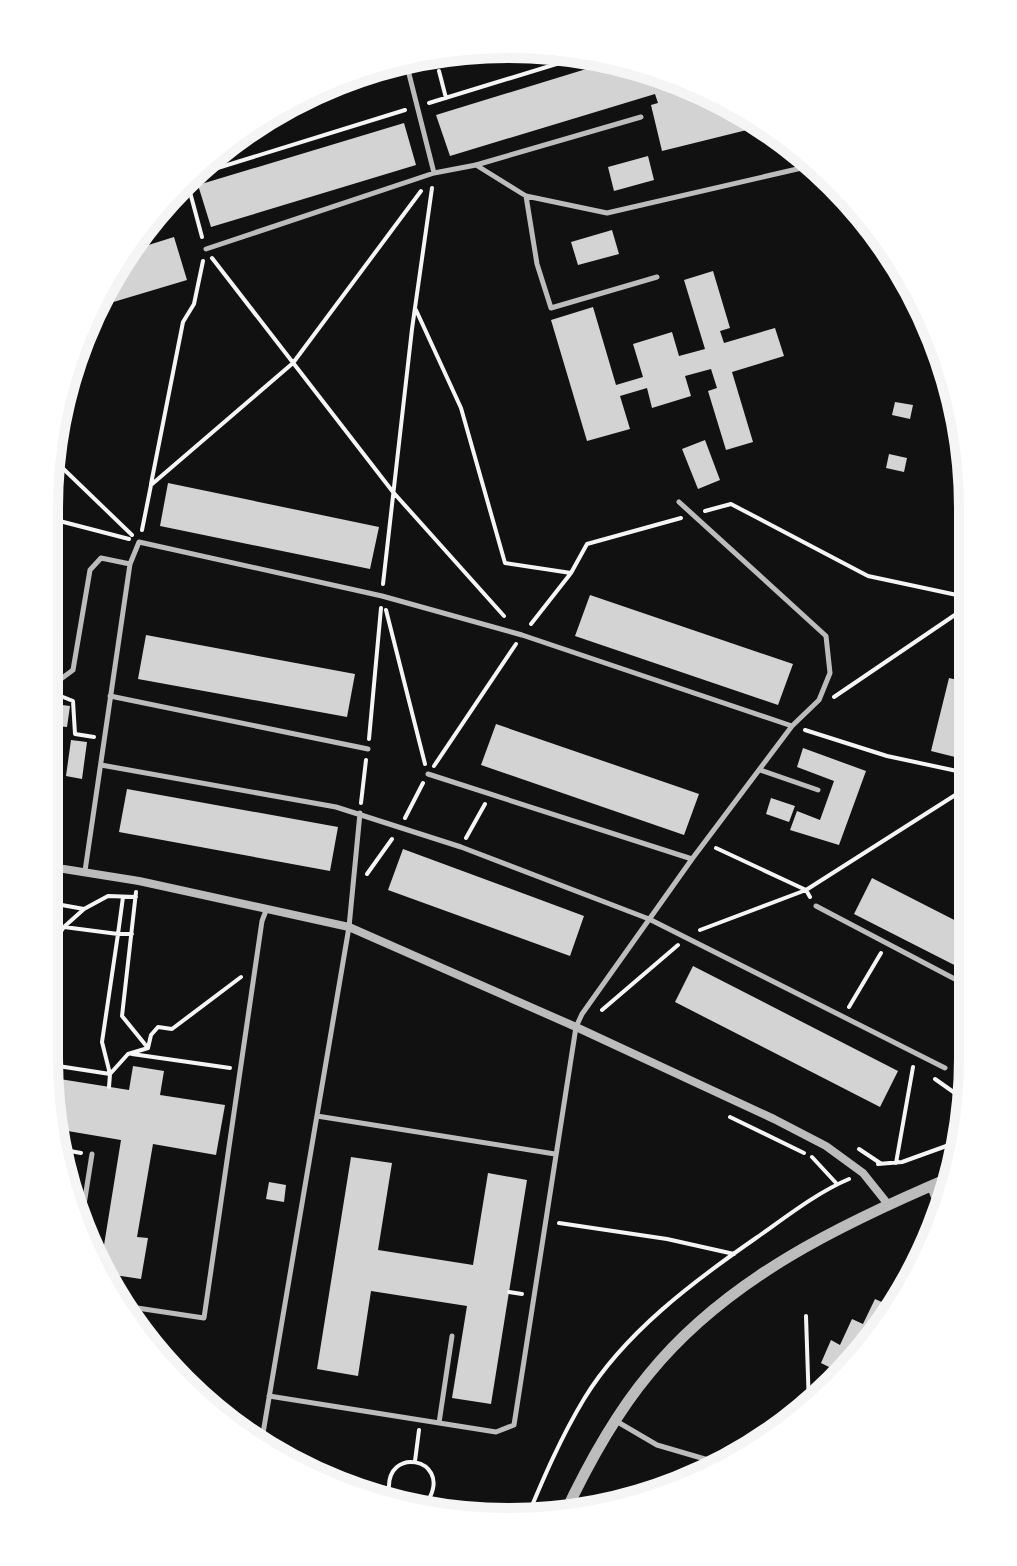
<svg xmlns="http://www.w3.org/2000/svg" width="1017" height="1566" viewBox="0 0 1017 1566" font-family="Ubuntu,sans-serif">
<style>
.building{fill:#d3d3d3}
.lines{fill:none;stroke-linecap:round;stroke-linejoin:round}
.path{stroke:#f5f5f5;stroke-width:4}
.service{stroke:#bcbcbc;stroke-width:5}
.minor{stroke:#bcbcbc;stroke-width:8}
.tertiary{stroke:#bcbcbc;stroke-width:11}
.secondary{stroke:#f5f5f5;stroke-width:12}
.rim{fill:none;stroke:#f5f5f5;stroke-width:10}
</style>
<rect width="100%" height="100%" fill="#111"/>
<!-- building -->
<path class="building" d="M609,62L657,69L759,127L662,151L651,105L658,103L655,94L450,156L436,115Z
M404,123L416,165L211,227L198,185Z
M648,156L654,180L614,191L608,167Z
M612,230L619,254L578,265L571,242Z
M174,237L187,280L90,309L126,252Z
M713,271L730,328L720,331L724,343L775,328L784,356L732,372L753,442L726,450L708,391L717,388L711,369L685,376L691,396L652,408L647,388L620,396L630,429L587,441L551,320L593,307L616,385L643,377L633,344L672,332L679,356L705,349L684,280Z
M895,402L913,405L910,419L892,415Z
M959,430L968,464L954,462Z
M705,440L720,480L698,489L682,449Z
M889,454L907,458L904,472L886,468Z
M168,483L379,527L370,569L160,526Z
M970,525L972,526V545L967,544Z
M590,595L793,664L778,705L575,636Z
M47,620L57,621L53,643L47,642Z
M146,635L355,674L347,717L138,679Z
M949,678L971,683V761L931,751Z
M46,703L70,706L67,727L46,725Z
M496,724L699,794L684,835L481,765Z
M71,740L87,742L82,779L66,776Z
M803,748L866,771L839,845L790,830L797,811L820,820L834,781L797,767Z
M127,789L338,827L330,871L119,832Z
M771,798L795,806L789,822L766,814Z
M403,849L584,916L570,956L388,890Z
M872,878L970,928V973L854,914Z
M693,966L898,1071L880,1107L675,1002Z
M133,1066L164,1071L160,1095L225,1105L216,1155L153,1144L137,1237L148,1238L141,1279L101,1273L100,1270L121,1140L56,1129L47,1077L129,1090Z
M351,1157L392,1163L378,1250L473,1265L488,1173L527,1180L491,1404L452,1398L467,1306L371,1291L358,1376L317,1369Z
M269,1182L286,1185L284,1202L266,1199Z
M875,1299L893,1307L858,1363L821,1396L833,1369L821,1363L831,1340L840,1345L852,1319L863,1324Z"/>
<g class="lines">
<!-- path -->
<path class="path" d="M439,71L446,98
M429,103L576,58
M195,175L405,110
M187,181L202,237
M212,258L393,492L504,616
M416,310L461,408L505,563L571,573
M48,454L132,535
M151,484L183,322L194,304L203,261
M705,511L731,504L868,576L971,598
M48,518L129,539
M142,530L151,485L293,363L421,191
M383,584L412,329L432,188
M386,610L425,764
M531,624L571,573L587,544L681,518
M58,695L73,701L75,734L94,737
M834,697L971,604
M805,730L887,756L971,774
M369,739L381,608
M434,766L516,644
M361,803L366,760
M405,818L423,783
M466,838L485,804
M716,848L806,890L810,897
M367,874L392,839
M136,892L122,1016L148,1048
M45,902L84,909L108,896L136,897
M65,926L84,909
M700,930L806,890L971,785
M45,931L60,933L64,927L118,934L123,897
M849,1007L881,953
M602,1010L678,945
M132,1054L230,1068
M45,1064L110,1074L128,1054L148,1048L151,1035L158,1027L172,1029L241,977
M935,1079L969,1103
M109,1087L110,1074L102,1042L118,934H132
M730,1117L804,1153
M59,1149L81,1153
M859,1149L880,1163
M812,1157L837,1184
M896,1163L913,1067
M878,1164L902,1162L963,1140
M559,1223L667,1239L734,1254
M509,1292L522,1294
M806,1316L809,1407
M415,1461L419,1430
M400,1504L389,1490C386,1446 449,1458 430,1497L415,1507
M526,1520C543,1479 561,1437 584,1399C624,1333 694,1281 756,1238C786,1217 816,1193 849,1179"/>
<!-- service -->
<path class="service" d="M407,66L434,173L476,165L641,117
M476,165L526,196L607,213L819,164
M526,196L537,264L551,308L657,277
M152,213L155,223
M206,249L434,173
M46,690L73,670L90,570L101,558L130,564
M110,696L368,749
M101,765L336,807L461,847L649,919L945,1068
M760,770L818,790
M428,774L692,859
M85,871L130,564L139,542L382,596L522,635L792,726
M816,906L970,987
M317,1116L555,1154
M929,1186L942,1218
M80,1230L92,1154
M117,1305L204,1318L262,921L267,908
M269,1396L496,1432L514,1425L576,1027L582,1014L692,859L792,726L819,700L830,673L826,636L679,502
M616,1421L657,1445L722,1464
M439,1423L452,1336
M261,1445L349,927L360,813"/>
<!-- minor -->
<path class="minor" d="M45,866L139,881L349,927L576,1027L774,1119L826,1146L863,1173L887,1203"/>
<!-- tertiary -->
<path class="tertiary" d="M564,1515C587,1466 614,1416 649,1374C727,1278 843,1223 954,1176"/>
<!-- secondary -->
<path class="secondary" d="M294,99L434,57"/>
</g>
<!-- crop -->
<path d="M0 0H1017V1566H0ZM508 58H509A450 450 0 0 1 959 508V1058A450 450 0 0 1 509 1508H508A450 450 0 0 1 58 1058V508A450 450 0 0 1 508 58Z" fill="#fff" fill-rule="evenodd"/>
<path class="rim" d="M508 58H509A450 450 0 0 1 959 508V1058A450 450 0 0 1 509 1508H508A450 450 0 0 1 58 1058V508A450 450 0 0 1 508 58Z"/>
</svg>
